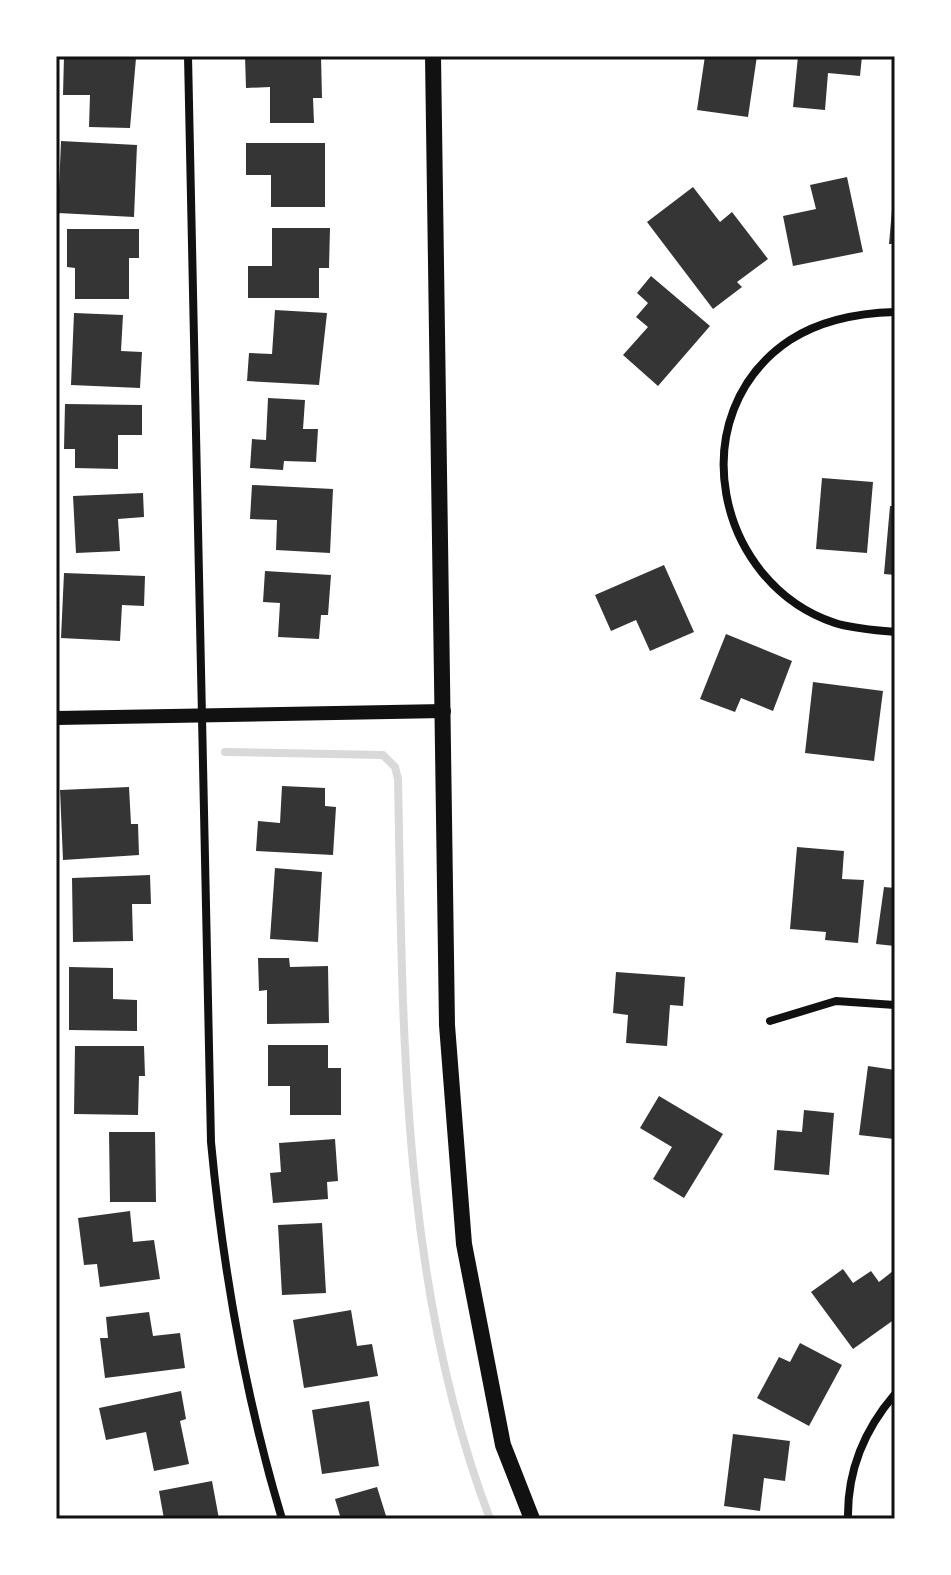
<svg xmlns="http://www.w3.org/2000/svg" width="951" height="1575" viewBox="0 0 951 1575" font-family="'PT Sans Narrow',sans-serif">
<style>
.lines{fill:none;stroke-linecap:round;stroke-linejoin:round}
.stream{stroke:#d9d9d9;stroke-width:8}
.building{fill:#353535}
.minor{stroke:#111;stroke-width:8}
.tertiary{stroke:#111;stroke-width:14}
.secondary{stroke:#111;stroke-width:16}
.neatline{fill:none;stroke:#111;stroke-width:3}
</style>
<rect width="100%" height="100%" fill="#fff"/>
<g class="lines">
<!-- stream -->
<path class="stream" d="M225,752L383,755L395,767L398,779C403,1027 400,1283 490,1519"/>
</g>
<!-- building -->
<path class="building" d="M64,56L136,58L130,128L89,127L90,95H63Z
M245,56H321L322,98H313L314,123H270V87L246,88Z
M705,56H757L748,117L697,110Z
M798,56H862L860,76L828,73L825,110L793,107Z
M61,141L137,145L134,217L58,213Z
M246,143H325V207H271V175H246Z
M847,177L863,252L793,266L783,216L816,209L810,185Z
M693,187L720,222L732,212L768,259L737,282L742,287L713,309L647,222Z
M893,198H895V244H889Z
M272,228H330L329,268H319V298H248V266H272Z
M67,229H139V258H129V299H75V268L67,267Z
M651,276L710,326L658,386L623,355L648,327L636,317L648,303L637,293Z
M275,310L327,313L319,385L247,381L249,353L272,354Z
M74,313L123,315L121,351L142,352L140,388L71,385Z
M268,398L305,400L303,429H318L316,462L284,461L283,470L250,468L252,439L266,440Z
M65,404L142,405V435H118V469L75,468V449H64Z
M822,478L873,482L867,553L816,549Z
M252,485L333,489L330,553L276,550L277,520L250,519Z
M143,493L144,517L118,519L120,551L76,553L73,496Z
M890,506H895V575L884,574Z
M664,565L694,632L650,651L636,620L611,631L595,595Z
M265,571L331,575L328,615H321L319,639L278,637L280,603L263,602Z
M64,573L145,576L144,606L122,605L120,641L61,638Z
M726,634L792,661L773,711L741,698L735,712L700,699Z
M813,682L883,691L874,761L805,753Z
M282,786L325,788V806L336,807L333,855L256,851L258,821L280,823Z
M129,787L131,824H138L139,855L63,860L60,790Z
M797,847L844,851L842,879L864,880L858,943L825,940L826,932L790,929Z
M275,868L322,872L318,942L270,939Z
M150,875L151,904H132L133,941L73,942L72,878Z
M884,887L895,888V946L876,944Z
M258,958H289L290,967L328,966L329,1023L267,1024V990L259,991Z
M69,967L113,968V999L137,1000V1031L69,1030Z
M616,972L685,977L683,1006L670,1005L667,1046L626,1043L628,1015L613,1013Z
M268,1045H328V1068H341V1115H290V1086H268Z
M75,1046H144L145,1076H139L138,1115L74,1114Z
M868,1066L895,1070L894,1139L859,1135Z
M659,1096L723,1134L684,1198L653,1179L672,1147L640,1128Z
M804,1110L834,1113L829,1175L774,1170L777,1130L802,1132Z
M109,1132H155L156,1202H110Z
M335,1139L338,1181L327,1182L328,1199L273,1203L270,1173L281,1172L279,1143Z
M130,1211L133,1242L154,1240L160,1279L100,1287L97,1264L84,1265L78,1218Z
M322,1223L326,1293L282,1295L278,1225Z
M843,1269L853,1283L871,1271L879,1282L893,1271L895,1274V1319L853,1349L811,1292Z
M351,1310L357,1346L372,1344L378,1376L304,1388L293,1320Z
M149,1312L153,1336L180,1333L185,1368L105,1378L100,1338H108L106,1317Z
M800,1343L842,1365L809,1426L757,1398L779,1357L790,1362Z
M181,1391L186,1419L180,1421L189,1464L154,1471L146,1432L106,1440L99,1408Z
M369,1401L379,1466L322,1474L312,1410Z
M733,1434L790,1441L785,1481L764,1478L760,1511L724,1506Z
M212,1481L219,1519H164L159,1491Z
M377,1487L387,1519H341L335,1499Z"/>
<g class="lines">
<!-- minor -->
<path class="minor" d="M188,56L211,1142C223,1270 245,1396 282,1519
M895,312C859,313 821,320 790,340C680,413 715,583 835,623C854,629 875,630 895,632
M770,1021L836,1001L895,1005
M848,1519C847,1471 864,1430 895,1394"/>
<!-- tertiary -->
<path class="tertiary" d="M56,718L444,711"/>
<!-- secondary -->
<path class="secondary" d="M433,56L447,1025L464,1244L503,1445L532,1519"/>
</g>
<!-- border -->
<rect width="951" height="1575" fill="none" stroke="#ffffff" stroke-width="116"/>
<rect x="58" y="58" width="835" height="1459" class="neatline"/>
</svg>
